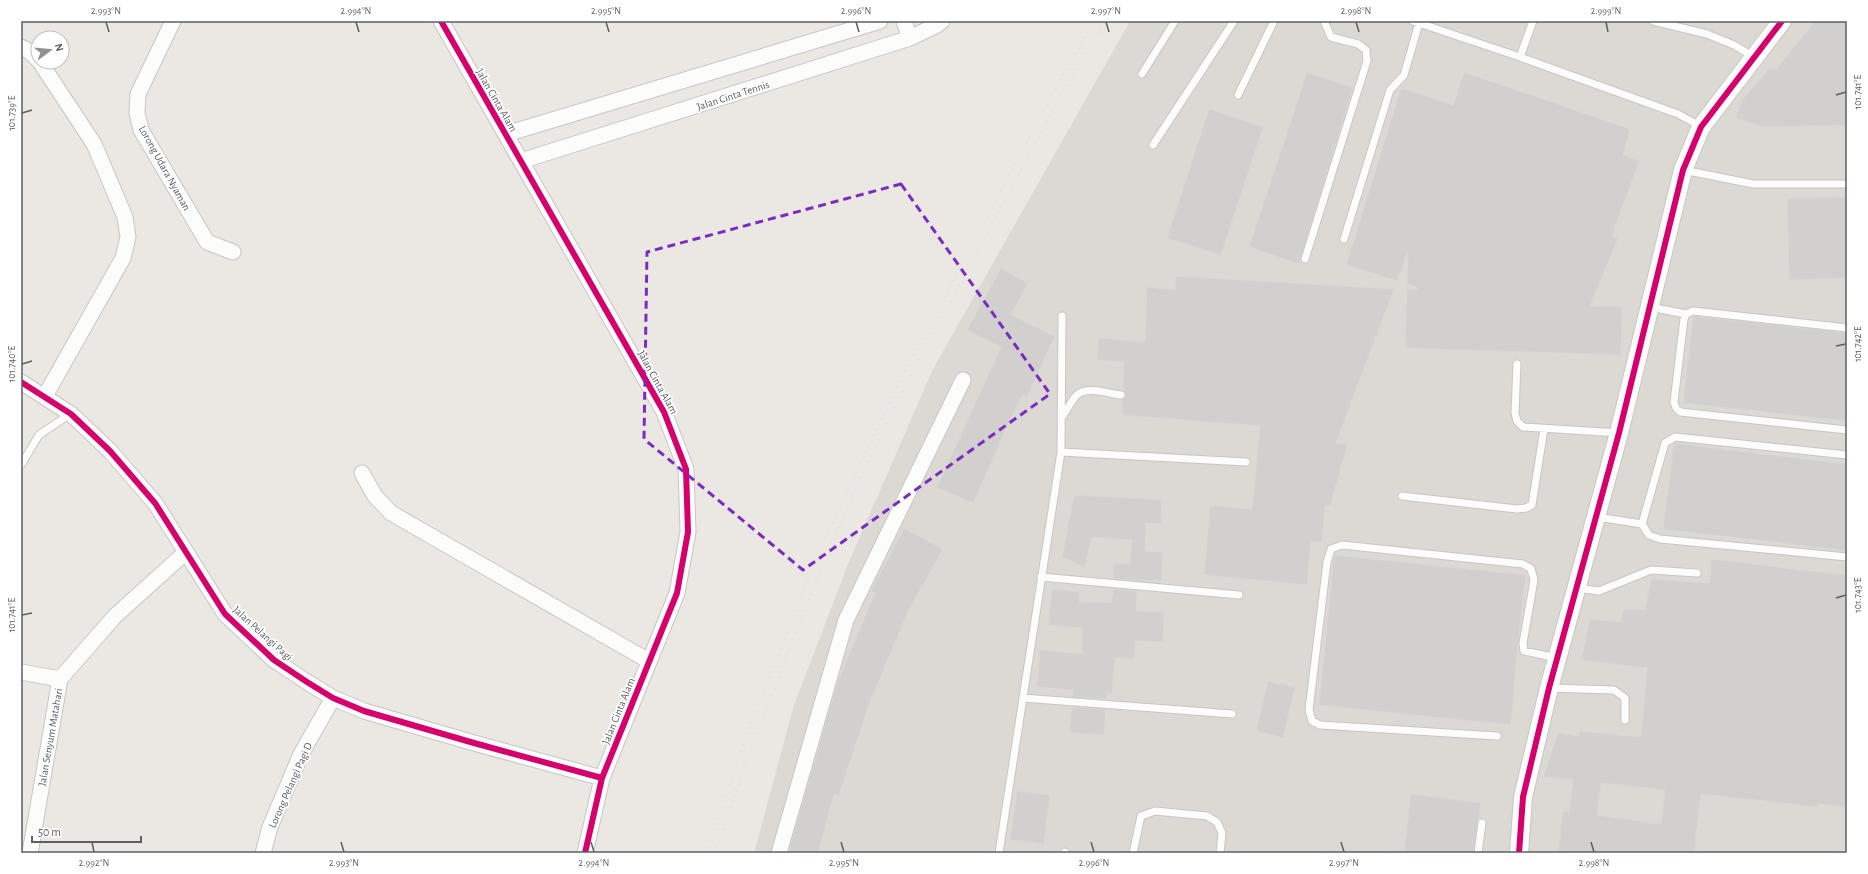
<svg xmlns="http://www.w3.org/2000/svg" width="1868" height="874" viewBox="0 0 1868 874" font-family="'Alegreya Sans',sans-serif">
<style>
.industrial{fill:#dcd9d5}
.building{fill:#d2d0ce;stroke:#dad7d4;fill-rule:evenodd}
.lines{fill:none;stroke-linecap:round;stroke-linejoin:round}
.service-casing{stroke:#c6c6c5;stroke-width:9}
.minor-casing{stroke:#c6c6c5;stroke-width:17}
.tertiary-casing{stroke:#c6c6c5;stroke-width:20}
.service{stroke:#fcfcfb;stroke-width:7}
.minor{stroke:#fcfcfb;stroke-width:15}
.tertiary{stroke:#fcfcfb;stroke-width:18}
.rail{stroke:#e2e1e1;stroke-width:3;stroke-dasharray:1 5;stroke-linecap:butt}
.cycleway-casing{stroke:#fff;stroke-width:8}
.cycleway{stroke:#d6006c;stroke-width:6}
.marked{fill:none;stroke:#7b2cbf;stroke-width:3;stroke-dasharray:8 5;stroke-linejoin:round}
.ticks{fill:none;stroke:#5a6064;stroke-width:1.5}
.labels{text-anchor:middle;stroke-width:3.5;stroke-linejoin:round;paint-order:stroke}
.street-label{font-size:11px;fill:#5a6064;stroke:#fff}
.neatline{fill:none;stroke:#5a6064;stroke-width:1.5}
.ticks-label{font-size:10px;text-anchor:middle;fill:#5a6064}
</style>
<rect width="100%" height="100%" fill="#ebe8e4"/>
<!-- industrial -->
<path class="industrial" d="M1130,21H1847V853H754L794,705L848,564L933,369Z"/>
<!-- building -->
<path class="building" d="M1815,21H1847V125L1764,127L1735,118L1743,99L1769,69H1776Z
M1307,72L1353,88L1299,264L1249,247Z
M1464,72L1630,129L1623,155L1639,161L1612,236L1618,239L1590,306L1622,307L1621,355L1405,348L1407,289L1417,290V287L1407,284L1408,252L1397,281L1346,265L1401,88L1453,105Z
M1209,109L1263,127L1221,255L1167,238Z
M1847,197V278L1789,280L1787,198Z
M1001,268L1028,283L1011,315L1055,336L1027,397L1022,395L973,503L937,487L1001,347L967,330Z
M1176,276L1394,289L1336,443L1348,444L1330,506H1325L1322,542L1311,541L1307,585L1204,575L1210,506L1252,509L1260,426L1122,415V400L1126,395L1123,390L1124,362L1097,360L1099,338L1145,342L1147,287L1175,290Z
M1693,316L1847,333V401L1845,421L1683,403Z
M1674,443L1847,464V551L1663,529Z
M1074,495L1162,500L1161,524L1146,523L1145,551L1163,552L1161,581L1113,579L1114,563L1130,564L1132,540L1092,537L1085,567L1062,557Z
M904,528L943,549L908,611L868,707L839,796L834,794L818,853H788L838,681L875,593L871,591Z
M1334,555L1526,575L1518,642L1511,725L1319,705Z
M1711,559L1847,575V807L1818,804V807L1701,794L1694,853H1558L1563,811L1569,812L1573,780L1543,777L1558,733L1579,736V731L1641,737L1647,668L1581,660L1590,619L1621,622L1623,609L1645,610L1651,579L1710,583ZM1601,783L1665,790L1661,824L1597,815Z
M1052,589L1080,592L1079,602L1111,603L1113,589L1137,591L1136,611L1164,612L1163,642L1135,641V658H1115L1112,694L1107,693V699L1072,697L1073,690L1037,687L1040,650L1082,654V628L1048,625Z
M1268,681L1295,687L1283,738L1256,731Z
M1072,707L1106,709L1104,735L1069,732Z
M1017,791L1050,795L1044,844L1010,840Z
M1411,794L1481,803L1473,853H1404Z"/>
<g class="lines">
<!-- service casing -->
<g class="service-casing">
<path id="service" d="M1413,21L1520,57L1678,114L1700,126
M1653,21L1707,34L1734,45L1754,57
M1520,57L1533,21
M1142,74L1175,21
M1238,95L1274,21
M1153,145L1234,21
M1683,170L1753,184H1843
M1344,239L1390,90L1404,75L1419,23
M1305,259L1367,61L1366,50L1358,44L1331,37L1324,21
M1650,307L1686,314
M1847,328L1693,311L1686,314L1684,319L1674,402L1676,408L1680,412L1847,430
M1517,364L1515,413L1517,421L1523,427L1619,433
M1062,417C1067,410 1072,399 1078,394C1088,386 1110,394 1121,395
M1061,452L1246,462
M1847,455L1675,437L1665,443L1642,524L1649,535L1660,539L1847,557
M21,465L39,435L70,414
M1402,496L1517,509L1526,508L1532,505L1544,429
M1597,517L1642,524
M1041,577L1239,595
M1577,588L1599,591L1651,570L1697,573
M1549,688L1614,690L1625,698V720
M1023,698L1232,714
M1497,736L1320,725L1312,721L1309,710L1327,562L1331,549L1342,545L1523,564L1531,569L1534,580L1523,643L1524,651L1557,658
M999,853L1061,452L1062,316
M1065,853V852
M1133,853L1141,816L1155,811L1207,816L1217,822L1222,833L1220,853
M1478,853L1482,823"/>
</g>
<!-- minor casing -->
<g class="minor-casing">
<path id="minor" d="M173,21L138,94L137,113L141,130L207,242L233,252
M441,21L664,412L686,469L688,532L677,593L602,778L585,853
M904,21L910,38
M21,47L30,52L38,60
M40,62L94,144L125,217L128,237L123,258L45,396
M506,134L880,21
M521,161L910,38L937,25L942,21
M21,382L71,414L110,451L155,503L225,614L274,660L307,682L333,698L364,711L474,743L602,778
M362,473L375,496L391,513L649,661
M21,672L60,679
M30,853L60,679L115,616L186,552
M263,853L270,827L301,754L333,698
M779,853L846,620L963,380"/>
</g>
<!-- tertiary casing -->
<g class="tertiary-casing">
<path id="tertiary" d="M1519,853L1523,797L1549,688L1619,433L1683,170L1701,127L1782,21"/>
</g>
<!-- service -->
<use href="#service" class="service"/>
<!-- minor -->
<use href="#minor" class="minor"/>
<!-- tertiary -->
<use href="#tertiary" class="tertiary"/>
<!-- rail -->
<path class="rail" d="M706,853L746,737L819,551L895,390L1054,91L1094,21
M715,853L752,746L827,554L885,425L1060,97L1104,21"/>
<!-- cycleway casing -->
<g class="cycleway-casing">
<path id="cycleway" d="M441,21L664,412L686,469L688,532L677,593L602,778L585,853
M21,382L71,414L110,451L155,503L225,614L274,660L307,682L333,698L364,711L474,743L602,778
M1519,853L1523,797L1549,688L1619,433L1683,170L1701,127L1782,21"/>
</g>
<!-- cycleway -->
<use href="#cycleway" class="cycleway"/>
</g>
<!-- marked area -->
<path class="marked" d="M901,184L1050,394L803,570L644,439L647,252Z"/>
<!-- ticks -->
<path class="ticks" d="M106,22L109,32M356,22L359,32M606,22L609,32M856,22L859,32M1106,22L1109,32M1356,22L1359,32M1606,22L1608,32M1836,95L1846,92M22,113L32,110M1836,346L1846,344M22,364L32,361M1836,598L1846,595M22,615L32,613M92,842L94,852M341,842L344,852M591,842L594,852M841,842L844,852M1091,842L1094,852M1341,842L1344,852M1591,842L1594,852"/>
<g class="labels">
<!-- street labels -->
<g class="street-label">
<text transform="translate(733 95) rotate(-18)" y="4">Jalan Cinta Tennis</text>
<text transform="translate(497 100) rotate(60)" y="4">Jalan Cinta Alam</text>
<text transform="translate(165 168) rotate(61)" y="4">Lorong Udara Nyaman</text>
<text transform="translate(658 382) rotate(61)" y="4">Jalan Cinta Alam</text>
<text transform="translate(263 633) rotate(42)" y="4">Jalan Pelangi Pagi</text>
<text transform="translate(618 711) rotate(-68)" y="4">Jalan Cinta Alam</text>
<text transform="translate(50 737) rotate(-80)" y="4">Jalan Senyum Matahari</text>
<text transform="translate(290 785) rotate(-66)" y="4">Lorong Pelangi Pagi D</text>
</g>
</g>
<!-- border -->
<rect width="1868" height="874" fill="none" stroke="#ffffff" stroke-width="44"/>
<!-- north arrow -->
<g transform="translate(50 50) rotate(74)"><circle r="19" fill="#ffffff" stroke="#bdbfc1"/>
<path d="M0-3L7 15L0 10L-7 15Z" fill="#8d9091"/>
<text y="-6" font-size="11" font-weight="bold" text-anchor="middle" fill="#5a6064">N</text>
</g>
<!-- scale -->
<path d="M32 836v6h109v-6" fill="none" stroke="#5a6064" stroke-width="2"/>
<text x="38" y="836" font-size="12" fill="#5a6064" stroke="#ffffff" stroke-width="3" paint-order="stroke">50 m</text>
<rect x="22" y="22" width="1824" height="830" class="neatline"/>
<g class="ticks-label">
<text x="106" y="14">2.993°N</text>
<text x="356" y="14">2.994°N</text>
<text x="606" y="14">2.995°N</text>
<text x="856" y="14">2.996°N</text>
<text x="1106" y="14">2.997°N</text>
<text x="1356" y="14">2.998°N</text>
<text x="1606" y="14">2.999°N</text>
<text transform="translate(1857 92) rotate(-90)" y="4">101.741°E</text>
<text transform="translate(11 113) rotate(-90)" y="4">101.739°E</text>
<text transform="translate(1857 344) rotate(-90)" y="4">101.742°E</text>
<text transform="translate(11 364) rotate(-90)" y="4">101.740°E</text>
<text transform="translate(1857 595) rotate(-90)" y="4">101.743°E</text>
<text transform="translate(11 615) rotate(-90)" y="4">101.741°E</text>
<text x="94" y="866">2.992°N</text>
<text x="344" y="866">2.993°N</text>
<text x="594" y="866">2.994°N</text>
<text x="844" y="866">2.995°N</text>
<text x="1094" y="866">2.996°N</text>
<text x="1344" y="866">2.997°N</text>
<text x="1594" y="866">2.998°N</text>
</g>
</svg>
